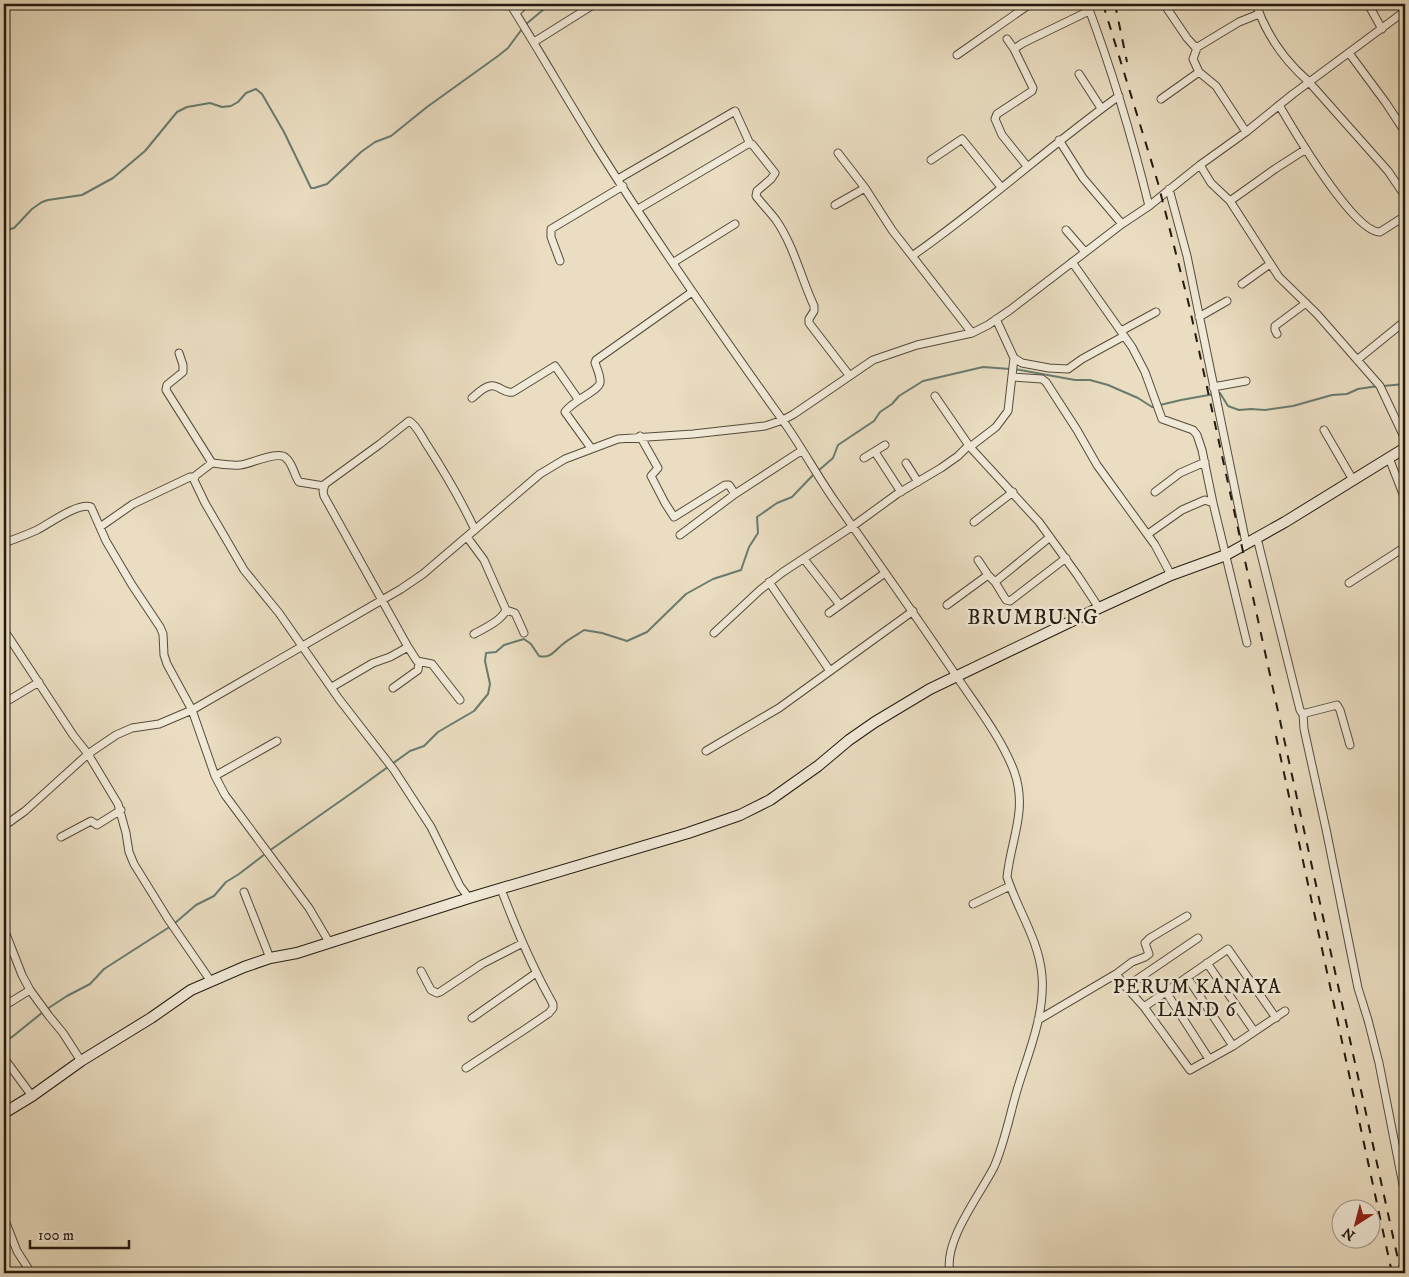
<svg xmlns="http://www.w3.org/2000/svg" width="1409" height="1277" viewBox="0 0 1409 1277" font-family="'IM FELL DW Pica',serif">
<style>
.lines{fill:none;stroke-linecap:round;stroke-linejoin:round}
.stream{stroke:#697b6e;stroke-width:2}
.street-casing{stroke:#554b3c;stroke-width:9}
.secondary-casing{stroke:#231a0f;stroke-width:12}
.street{stroke:#f1e9d7;stroke-width:7}
.secondary{stroke:#f1e9d7;stroke-width:10}
.rail{stroke:#231a0f;stroke-width:2;stroke-dasharray:9 9;stroke-linecap:butt}
.labels{text-anchor:middle;stroke-width:5;stroke-linejoin:round;paint-order:stroke}
.neighbourhood-label{font-size:20px;letter-spacing:1px;fill:#231a0f;stroke:#f1e9d7}
.quarter-label{font-size:21px;letter-spacing:1px;fill:#231a0f;stroke:#f1e9d7}
</style>
<rect width="100%" height="100%" fill="#eaddc1"/>
<filter id="stains"><feTurbulence type="fractalNoise" baseFrequency=".004" numOctaves="4"/><feColorMatrix values="0 0 0 0 .2 0 0 0 0 .09 0 0 0 0 .02 0 0 0 .5 -.17"/></filter>
<radialGradient id="worn" r=".72"><stop offset=".6" stop-color="#630" stop-opacity="0"/><stop offset="1" stop-color="#630" stop-opacity=".3"/></radialGradient>
<g class="lines">
<!-- stream -->
<path class="stream" d="M525,25L550,4
M4,231L14,228L32,209L42,202L48,200L82,195L113,178L145,151L177,112L187,107L210,103L222,107L231,106L238,102L246,93L256,89L262,94L284,132L311,188H314L327,184L361,152L375,142L391,136L427,107L498,56L508,48L522,29
M1015,369L1075,380H1090L1108,385L1138,398L1152,407L1156,406
M1383,386L1405,384
M1160,405L1181,400L1220,393L1228,406L1239,410L1251,409L1265,410L1293,406L1332,395L1347,394L1358,389L1378,386
M818,471L833,458L838,445L874,421L880,412L892,404L899,396L923,381L983,367L1010,369
M269,851L356,790L410,751L424,746L438,732L474,711L488,694L490,684L485,661L486,653L496,652L504,645L524,639L531,644L539,656C551,659 555,650 563,644C569,639 577,635 584,630L602,633L627,641L647,632L686,594L713,579L741,570L749,547L758,533L757,517L777,503L792,497L814,474
M175,923L196,905L214,896L226,882L239,874L265,854
M47,1009L67,996L90,984L104,969L171,926
M4,1041L12,1037L43,1012"/>
<!-- street casing -->
<g class="street-casing">
<path id="street" d="M510,4C540,52 568,101 598,149C656,241 718,330 781,418C800,444 816,474 834,500C875,558 915,615 955,674C975,704 1001,737 1014,771C1028,810 1011,839 1007,877C1018,911 1039,940 1042,976C1045,1014 1029,1051 1018,1087C1010,1113 1005,1142 994,1167C980,1195 943,1241 950,1273
M1087,4C1112,70 1132,137 1149,206
M1164,4L1187,38L1196,48L1239,22L1259,14
M1256,4C1266,34 1285,61 1309,82L1388,171L1405,196
M1368,4L1382,29
M516,13L525,4
M1007,39L1014,49
M534,42L593,5
M1349,53L1386,103L1405,132
M957,55L1030,4
M1199,72L1216,86L1246,132
M1079,74L1101,108
M1161,99L1199,72L1193,59L1197,48
M1279,105C1293,129 1354,233 1380,232L1405,216
M1059,140L1083,178L1122,224
M838,153L865,188L892,230L972,333
M931,160L962,139L1001,187
M1200,165L1211,183L1230,201L1279,277L1317,314L1380,386L1405,439
M1027,166L1002,135L995,119L997,114L1032,91L1033,88L1014,49L1023,43L1089,11
M618,179L735,111L750,144
M1169,189L1187,256L1246,543
M1230,201L1275,169L1306,149
M835,205L865,188
M638,209L748,144H752L775,173L771,179L757,191L756,196C762,204 770,212 776,220C794,246 801,278 814,306V311L809,319V323L849,375
M1066,230L1085,252
M912,256C984,206 1048,147 1119,96
M560,261L551,237V229L623,186
M674,262L735,224
M1072,262L1132,347L1145,372L1162,419L1193,430L1197,435L1202,450L1213,503L1247,643
M1242,284L1270,264
M1199,317L1227,301
M996,319L1014,358L1022,363L1049,368L1068,369L1082,359L1124,336
M1121,331L1156,312
M1277,334L1275,330V326L1306,303
M179,353L183,365V372L167,385L166,390L212,463
M1357,360L1405,321
M1013,377L1042,379L1046,382L1077,430L1097,465L1155,545L1171,575
M1213,387L1246,381
M935,396L970,447L1039,522L1078,576L1099,608
M472,398C477,394 483,387 490,386C499,384 503,394 513,392L555,366L578,399
M1324,430L1353,480
M640,436L658,468L651,476L665,503L674,517L725,485H729L735,494
M970,447L996,427L1008,411L1014,358
M591,448L565,412C572,401 598,391 600,383C601,377 597,368 595,363L596,360L692,292
M875,452L901,492
M864,458L885,445
M1389,458L1405,499
M906,463L918,482
M324,486L299,482C294,475 293,464 286,458C278,450 251,464 240,465C231,466 221,464 212,463L195,476L194,480L205,503L244,570L279,613L339,699L394,770L431,827L460,886L469,898
M1155,492L1180,473L1205,462
M974,522L1013,492
M100,527L133,504L190,477H195
M1148,534L1182,510L1205,500L1213,503
M680,535L735,494L801,451
M467,537L484,560L506,610C501,621 485,628 474,634
M1257,538L1300,710L1302,713H1306L1337,705L1340,710L1350,745
M4,543C15,539 26,535 37,530C49,524 78,502 91,507L106,541L132,585L160,627L163,634L164,655L167,664L192,710L215,776L225,795L309,908L329,942
M804,559L840,605
M978,560L988,575
M769,582L830,671
M995,582L1006,600L1010,601L1066,558
M1349,583L1405,547
M947,605L988,575L995,582L1050,537
M506,610L515,613L524,633
M829,613L885,573
M4,630L73,735L88,754L118,804L126,833L129,852L134,864L168,919L210,980
M714,633L760,590L783,572L853,526L897,494L941,468L958,456L969,445
M408,647L417,661L432,664L460,700
M332,687L373,663L390,657L408,647L324,496L323,491L325,484L380,444L409,421C417,425 422,438 427,445C445,473 461,500 475,530
M393,688L418,670L419,662
M4,703L39,682
M1303,713L1304,729L1326,829L1358,988L1368,1020L1379,1063L1405,1195
M706,751L779,708L913,611
M215,776L277,741
M4,826L25,811L88,754L116,735L132,728L159,724L192,710L401,589L423,574L540,474L565,459L618,439L693,434L765,426L783,420L794,414L873,360L917,345L972,333L988,325L1010,310L1122,224L1149,206L1200,165L1246,132L1293,94L1405,11
M61,837L91,821L97,825L121,810
M244,892L270,958
M973,904L1010,886
M4,929L22,975L30,990L49,1016L63,1033L81,1061
M1207,963L1254,1031
M421,971L431,990L437,993L440,992L482,964L523,943
M1116,974L1126,987L1198,938
M1187,977L1233,1046
M1126,987L1144,1007L1228,949L1276,1018
M1166,992L1209,1059
M4,1006L30,990
M1144,1007L1190,1070L1233,1046L1285,1011
M472,1018L536,973
M1038,1020L1116,974L1132,962L1145,957L1149,954L1145,943L1150,938L1187,916
M4,1058L32,1096
M466,1068L524,1030L549,1013L553,1008V1004C532,967 516,929 501,889
M4,1218L17,1251L31,1273"/>
</g>
<!-- secondary casing -->
<g class="secondary-casing">
<path id="secondary" d="M4,1113L32,1096L81,1061L151,1018L191,990L244,967L270,958L297,953L469,898L688,833L740,815L770,800L818,766L849,740L875,722L930,689L1099,608L1171,575L1226,555L1285,522L1405,448"/>
</g>
<!-- street -->
<use href="#street" class="street"/>
<!-- secondary -->
<use href="#secondary" class="secondary"/>
<!-- rail -->
<path class="rail" d="M1103,4L1158,183L1189,305L1401,1273
M1115,4L1127,62
M1276,736L1392,1273"/>
</g>
<g class="labels">
<!-- neighbourhood labels -->
<g class="neighbourhood-label">
<text x="1197" y="993">PERUM KANAYA<tspan x="1197" dy="23">LAND 6</tspan></text>
</g>
<!-- quarter labels -->
<g class="quarter-label">
<text x="1033" y="624">BRUMBUNG</text>
</g>
</g>
<!-- margin -->
<rect width="1409" height="1277" fill="none" stroke="#eaddc1" stroke-width="20"/>
<rect x="5" y="5" width="1399" height="1267" fill="none" stroke="#231a0f" stroke-width="2.5"/>
<rect x="10" y="10" width="1389" height="1257" fill="none" stroke="#231a0f"/>
<!-- north arrow -->
<g transform="translate(1356 1224) rotate(216)"><circle r="24" fill="#f1e9d7" stroke="#9f9687"/>
<path d="M0-4L9 19L0 12L-9 19Z" fill="#8f2418"/>
<text y="-8" font-size="14" font-weight="bold" text-anchor="middle" fill="#231a0f">N</text>
</g>
<!-- scale -->
<path d="M30 1240v8h99v-8" fill="none" stroke="#231a0f" stroke-width="2.5"/>
<text x="38" y="1240" font-size="15" fill="#231a0f" stroke="#f1e9d7" stroke-width="4" paint-order="stroke">100 m</text>
<rect width="100%" height="100%" filter="url(#stains)"/>
<rect width="100%" height="100%" fill="url(#worn)"/>
</svg>
